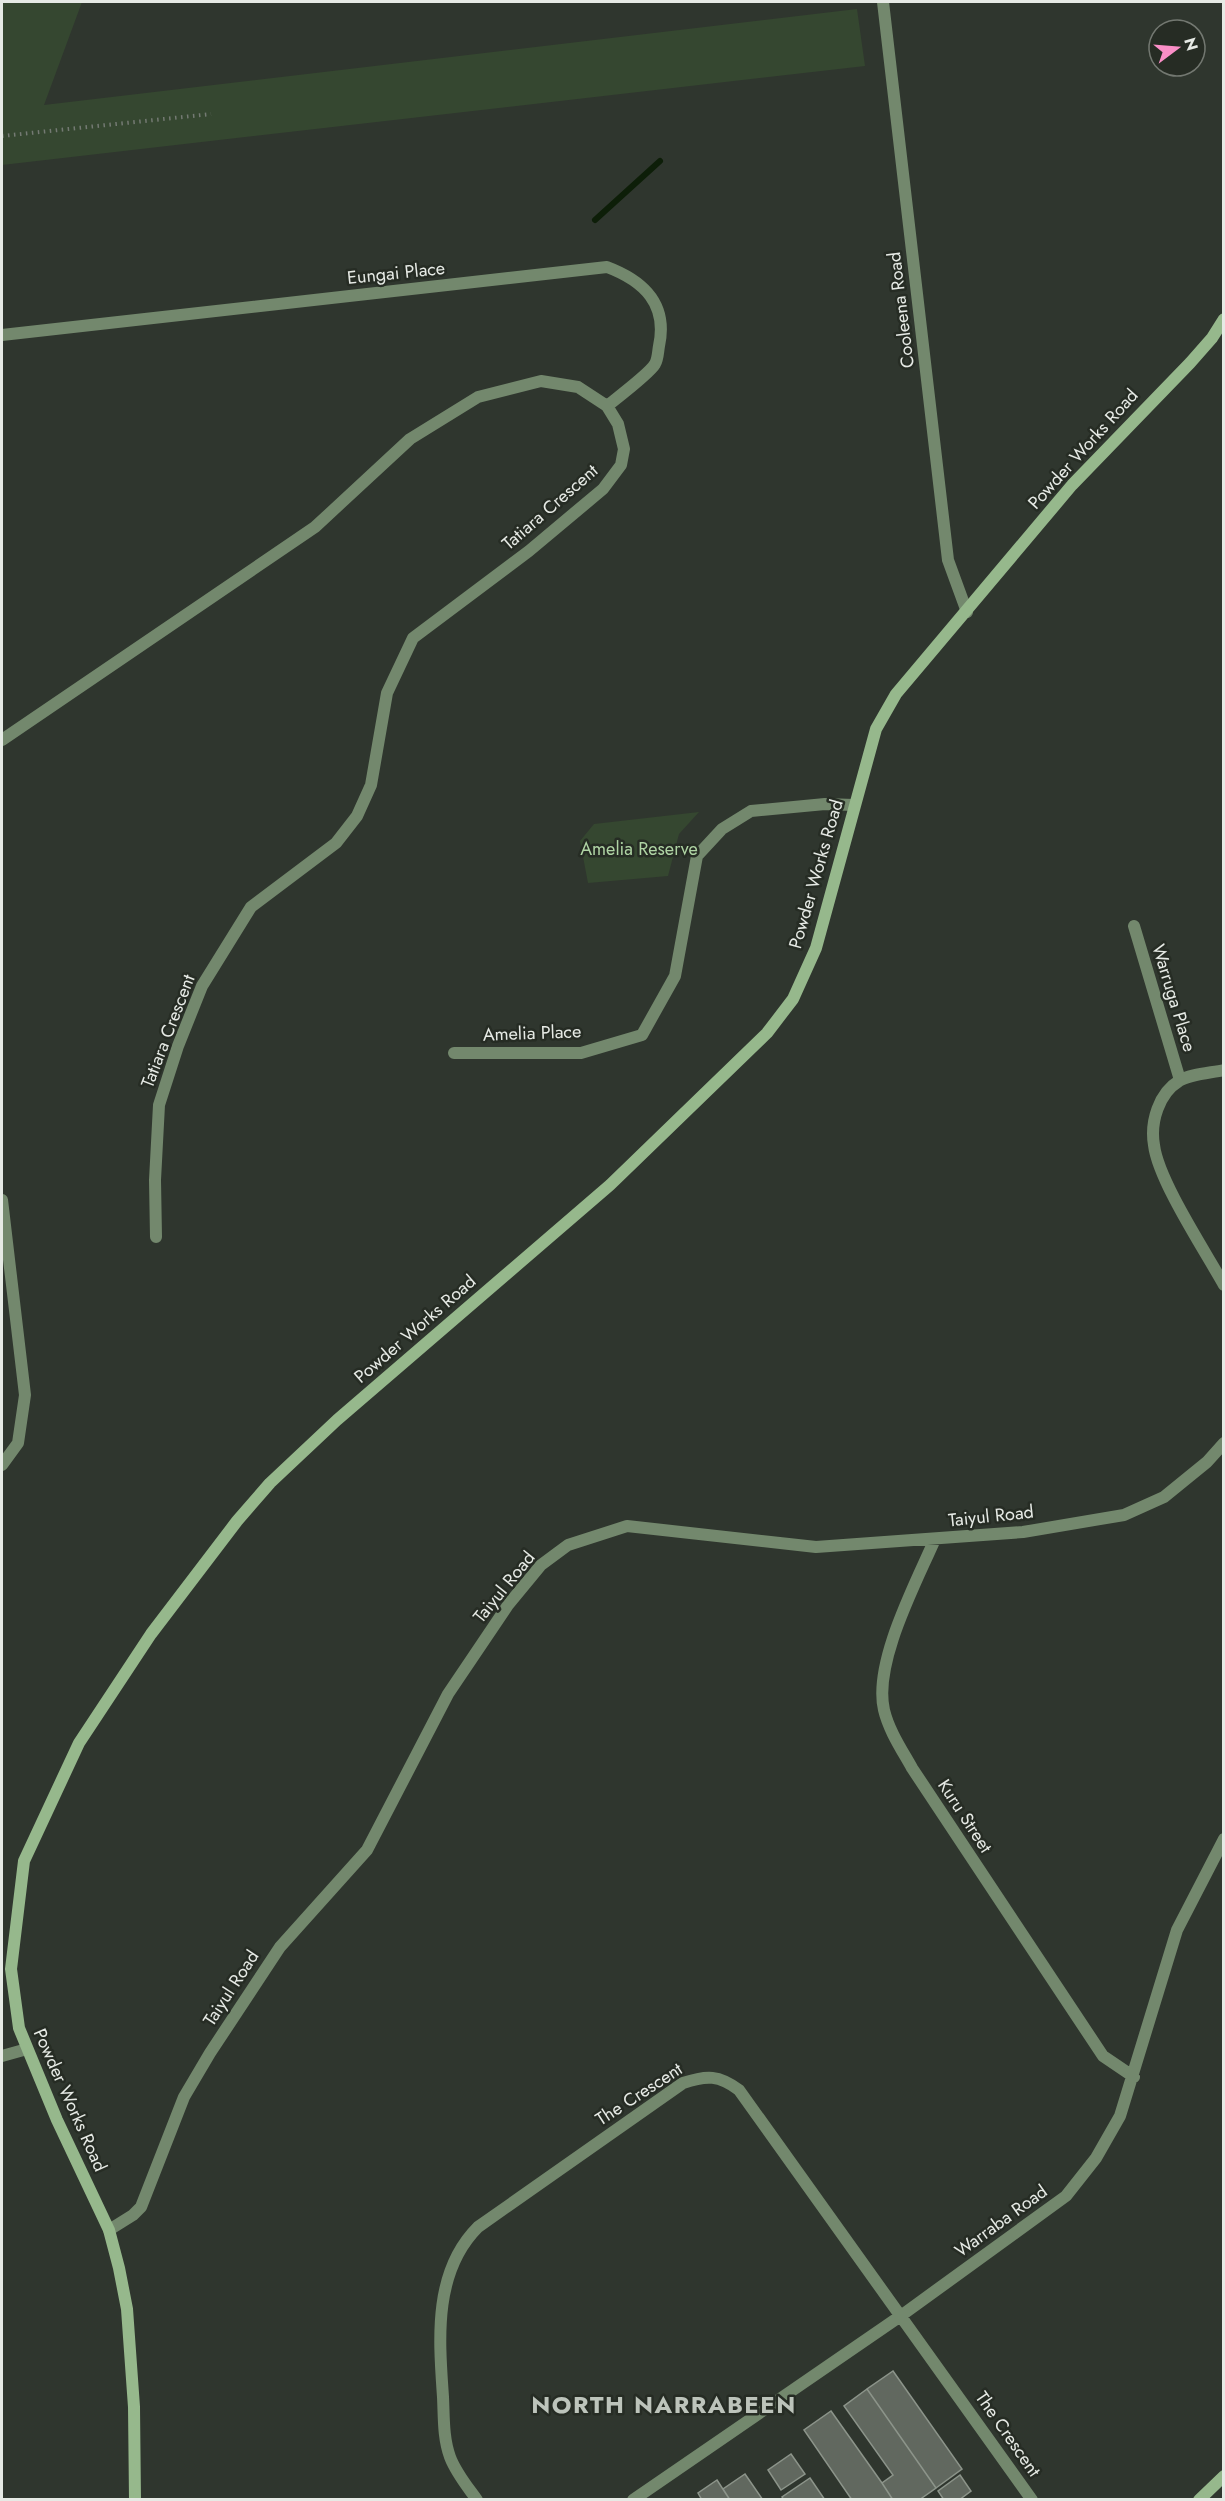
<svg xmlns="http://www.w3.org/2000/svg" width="1225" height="2501" viewBox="0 0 1225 2501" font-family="Jost,sans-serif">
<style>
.green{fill:#354730}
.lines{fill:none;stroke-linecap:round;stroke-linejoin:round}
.stream{stroke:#0d1e08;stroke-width:6}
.building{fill:#61685f;stroke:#8c948a;stroke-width:1.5}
.path{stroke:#747a73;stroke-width:4;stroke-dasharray:1.5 4.5;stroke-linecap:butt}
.street{stroke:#73886d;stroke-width:12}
.secondary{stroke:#96b88c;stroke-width:12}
.labels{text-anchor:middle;stroke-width:5;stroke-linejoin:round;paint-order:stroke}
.street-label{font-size:18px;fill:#e6eae5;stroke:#262c24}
.park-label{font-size:18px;fill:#afd4a4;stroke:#262c24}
.district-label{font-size:24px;font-weight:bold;letter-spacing:1.5px;fill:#bdc4bb;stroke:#262c24}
</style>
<rect width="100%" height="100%" fill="#2f362e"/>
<!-- green -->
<path class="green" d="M2,2H82L44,105L857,9L865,66L2,165Z
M699,812L679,834L668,876L588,883L580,841L594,824Z"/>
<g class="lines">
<!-- stream -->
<path class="stream" d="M595,220L660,161"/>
</g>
<!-- building -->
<path class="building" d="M893,2371L962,2469L936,2488L867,2389Z
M867,2389L936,2488L919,2500H893L882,2483L893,2475L844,2406Z
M831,2411L882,2483L893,2500H852L804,2430Z
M791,2454L805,2474L781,2490L768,2470Z
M745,2474L763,2500H730L723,2489Z
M960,2475L971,2491L959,2500H944L938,2491Z
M810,2478L825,2500H784L782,2497Z
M717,2480L730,2500H702L698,2493Z"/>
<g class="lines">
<!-- path -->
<path class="path" d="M2,136L211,114"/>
<!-- street -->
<path class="street" d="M883,2L948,560L967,612
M2,335L607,267C644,281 668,304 659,346C658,351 658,359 655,364C650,373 617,398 607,406
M2,740L315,527L410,439L478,397L541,381L578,387L607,406L618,424L624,449L621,465L603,489L529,551L413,638L387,693L371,785L357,816L336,843L251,907L202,986L178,1046L159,1105L155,1180L156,1237
M1134,926L1180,1080
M454,1053H581L642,1035L675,976L697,856L722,829L751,811L825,804L854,805
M1224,1070C1210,1073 1190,1074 1179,1081C1159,1093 1150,1122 1154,1145C1158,1180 1205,1251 1224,1285
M2,1200L25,1395L18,1443L2,1465
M935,1539C916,1583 873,1663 884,1710C889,1731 902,1750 912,1768L1103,2056L1134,2077
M2,2056L27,2049
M109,2230L133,2215L141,2207L184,2097L210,2053L280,1947L367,1850L448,1694L508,1605L541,1565L568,1545L627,1526L816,1547L1023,1532L1124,1515L1164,1497L1207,1462L1224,1443
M477,2500C467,2486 456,2473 450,2457C443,2438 444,2417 443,2397C439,2339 433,2272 478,2227L683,2083C707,2075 719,2075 739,2090L1032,2500
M633,2500L902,2315L1066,2196L1096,2158L1120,2116L1177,1930L1224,1839"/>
<!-- secondary -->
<path class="secondary" d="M135,2500L134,2407L127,2309L119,2268L109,2230L57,2120L19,2028L11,1969L24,1861L79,1743L151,1634L237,1521L270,1483L337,1420L610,1185L767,1033L793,999L816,948L876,729L896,694L1072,485L1190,363L1212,338L1224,319
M1199,2500L1224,2476"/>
</g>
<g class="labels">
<!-- street labels -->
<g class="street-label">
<text transform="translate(396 273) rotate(-6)" y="6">Eungai Place</text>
<text transform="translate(901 310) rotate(-97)" y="6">Cooleena Road</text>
<text transform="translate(1083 449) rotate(-48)" y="6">Powder Works Road</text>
<text transform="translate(550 507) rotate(-41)" y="6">Tatiara Crescent</text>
<text transform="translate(816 874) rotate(-74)" y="6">Powder Works Road</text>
<text transform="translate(1174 998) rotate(73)" y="6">Warruga Place</text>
<text transform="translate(168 1031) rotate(-69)" y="6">Tatiara Crescent</text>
<text transform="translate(532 1033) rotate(-2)" y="6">Amelia Place</text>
<text transform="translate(415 1329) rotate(-41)" y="6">Powder Works Road</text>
<text transform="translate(991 1516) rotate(-6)" y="6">Taiyul Road</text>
<text transform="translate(504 1587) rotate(-51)" y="6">Taiyul Road</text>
<text transform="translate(965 1816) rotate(57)" y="6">Kuru Street</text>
<text transform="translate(231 1988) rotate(-57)" y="6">Taiyul Road</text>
<text transform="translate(639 2094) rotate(-33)" y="6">The Crescent</text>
<text transform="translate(70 2100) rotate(66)" y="6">Powder Works Road</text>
<text transform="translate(1001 2221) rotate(-36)" y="6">Warraba Road</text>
<text transform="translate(1008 2434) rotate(55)" y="6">The Crescent</text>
</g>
<!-- park labels -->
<g class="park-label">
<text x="639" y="855">Amelia Reserve</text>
</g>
<!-- district labels -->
<g class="district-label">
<text x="664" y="2413">NORTH NARRABEEN</text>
</g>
</g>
<!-- border -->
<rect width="1225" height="2501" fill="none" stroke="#e6eae5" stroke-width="6"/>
<!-- north arrow -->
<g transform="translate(1177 48) rotate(74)"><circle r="28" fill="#262c24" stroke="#737871" stroke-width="1.5"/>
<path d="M0-4.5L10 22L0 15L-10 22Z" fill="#fa8fc7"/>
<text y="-9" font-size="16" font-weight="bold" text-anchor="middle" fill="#e6eae5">N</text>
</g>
</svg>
